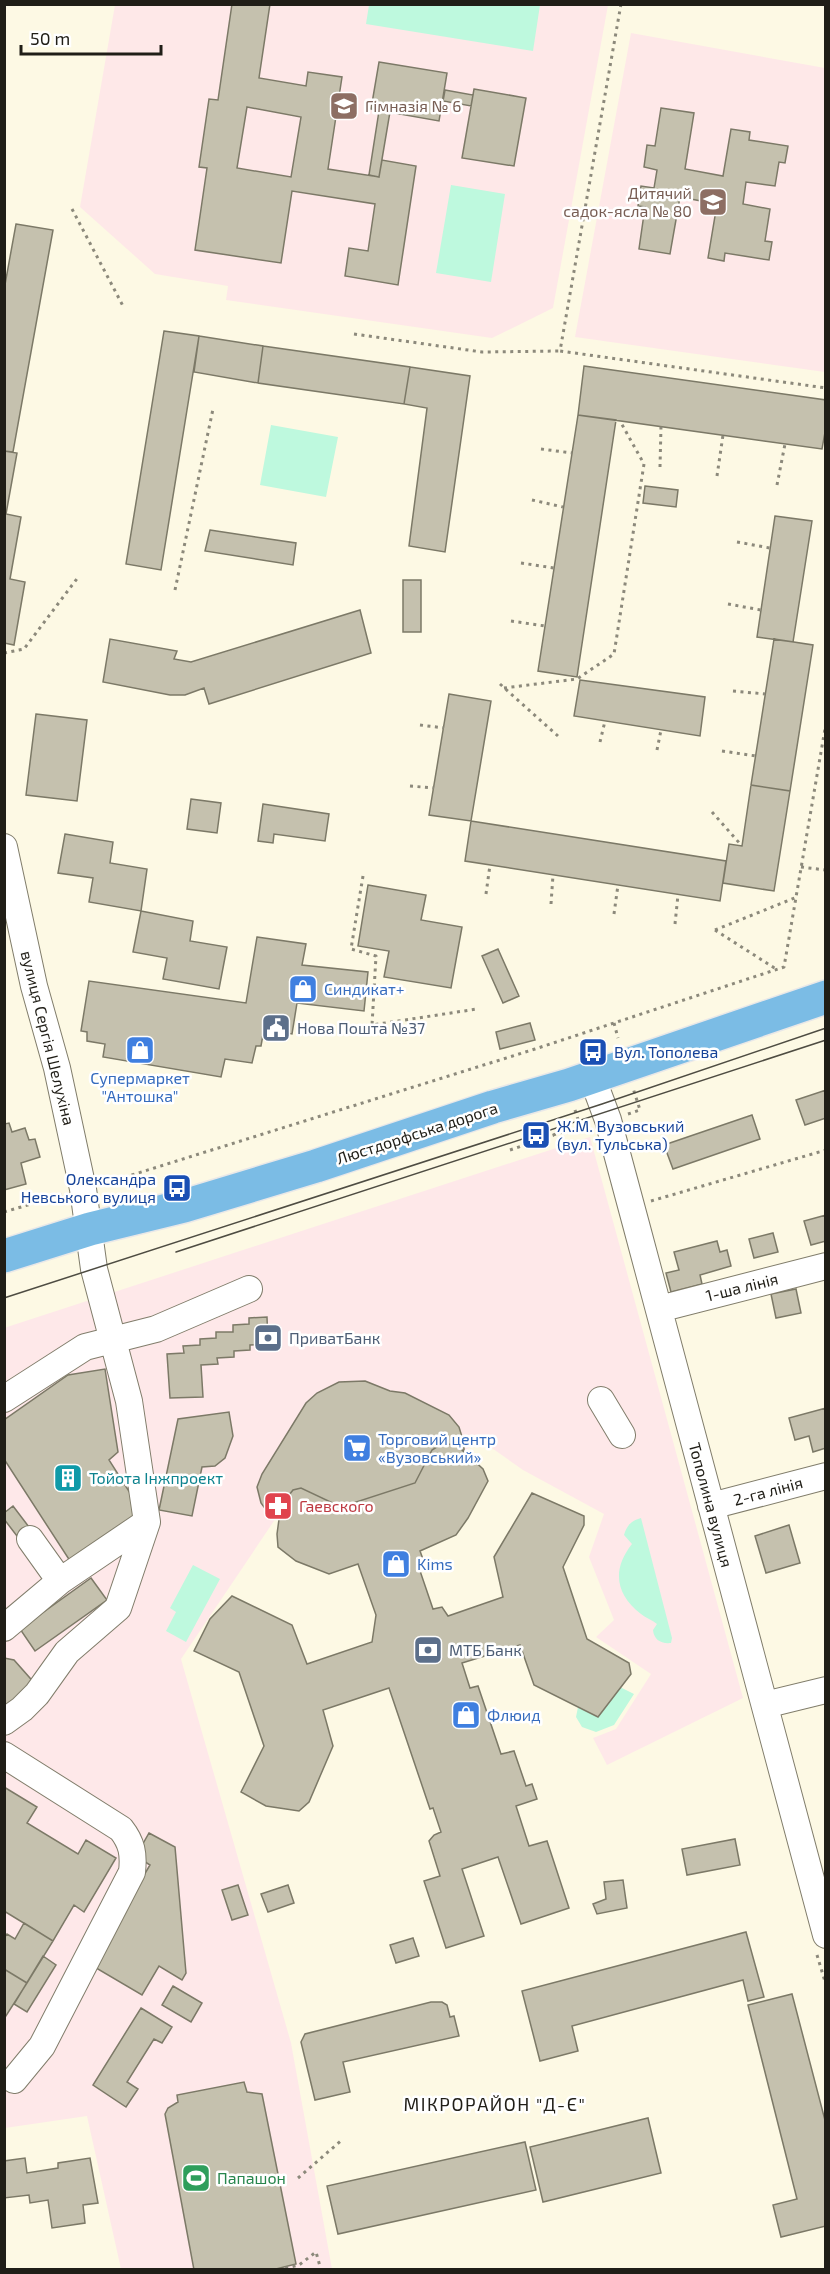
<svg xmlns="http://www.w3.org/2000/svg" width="830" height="2274" viewBox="0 0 830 2274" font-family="'Exo 2',sans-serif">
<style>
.commercial{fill:#fee8e9}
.education{fill:#fee8e8}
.green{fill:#bef9de}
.building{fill:#c5c1ae;stroke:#7c7967;stroke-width:1.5;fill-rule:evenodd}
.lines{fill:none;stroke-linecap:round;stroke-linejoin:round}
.minor-casing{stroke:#817d6b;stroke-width:28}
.major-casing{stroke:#e9e8e8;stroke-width:36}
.path{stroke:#8c897b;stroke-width:3;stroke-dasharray:3 4.5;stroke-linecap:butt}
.minor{stroke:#fff;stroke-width:26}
.major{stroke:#7bbce5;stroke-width:33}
.tram{stroke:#4e4c42;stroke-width:1.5}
.labels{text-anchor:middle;stroke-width:5;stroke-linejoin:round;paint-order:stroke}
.education-label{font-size:16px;fill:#785e54;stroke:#fff;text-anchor:start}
.shop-label{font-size:16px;fill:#366cbe;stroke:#fff;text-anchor:start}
.service-label{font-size:16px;fill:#4e5e75;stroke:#fff;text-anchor:start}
.street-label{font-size:16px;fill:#201e17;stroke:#fff}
.transit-label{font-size:16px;fill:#164399;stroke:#fff;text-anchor:start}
.culture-label{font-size:16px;fill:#0d838f;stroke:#fff;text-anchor:start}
.health-label{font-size:16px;fill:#be3a42;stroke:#fff;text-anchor:start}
.leisure-label{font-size:16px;fill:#27864d;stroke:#fff;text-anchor:start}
.neighbourhood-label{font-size:18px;letter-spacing:1.5px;fill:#201e17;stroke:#fff}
</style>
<rect width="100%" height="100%" fill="#fdf9e4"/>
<!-- commercial -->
<path class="commercial" d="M590,1137L743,1698L607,1765L593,1738L616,1729L651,1674L596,1637L614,1620L589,1557L604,1514L523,1470L479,1439L464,1452L280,1512L181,1659L291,2043L332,2269H121L87,2116L5,2128L4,1328Z"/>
<!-- education -->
<path class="education" d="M115,5H608L553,308L492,338L226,300L228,286L155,274L80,207Z
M631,33L825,68V372L575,337Z"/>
<!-- green -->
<path class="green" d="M369,5V4L540,5L533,51L366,24Z
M451,185L505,194L491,282L436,273Z
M271,425L338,437L326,497L260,485Z
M641,1518L672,1638L671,1643C661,1644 654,1640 653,1630L657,1624C652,1620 646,1618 641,1614C615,1594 612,1569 632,1544L624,1535C627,1525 631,1521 641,1518Z
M193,1565L220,1579L186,1642L166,1631L176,1612L170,1608Z
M620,1687L634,1694L614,1725L596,1732L582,1727L576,1717L578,1707L598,1717Z"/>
<!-- building -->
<path class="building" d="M232,4H270L259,78L306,86L308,72L342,77L328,169L379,177L382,160L416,166L398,285L345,276L349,248L368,251L375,204L292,191L281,263L195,250L207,168L199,167L209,99L218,100ZM247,107L301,117L291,177L237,168Z
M379,62L447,73L439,121L371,109Z
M474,89L526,98L514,166L462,158Z
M445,90L473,95L471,106L443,101Z
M661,108L694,113L685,169L723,176L731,129L750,132L749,140L788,146L785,163L779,162L775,186L746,182L743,204L770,209L765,241L772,242L769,260L725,253L724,261L708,258L717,204L680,197L670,254L639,249L645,207L638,206L641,186L654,188L657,170L644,167L647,145L655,146Z
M379,111L390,112L379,177L369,175Z
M16,224L53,230L13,452L4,451V290Z
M164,331L199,336L161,570L126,564Z
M199,336L263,346L258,383L194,372Z
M263,346L410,367L404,404L258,383Z
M584,366L826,400V427L822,449L578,415Z
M410,367L470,376L445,552L409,546L427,408L404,404Z
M578,415L616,420L577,677L538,671Z
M4,451L17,453L6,514L21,517L10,579L25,582L14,645L4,643Z
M645,486L678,490L676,507L643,503Z
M775,516L812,521L793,642L757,637Z
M210,530L296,543L293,565L205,551Z
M403,580H421V632H403Z
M360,610L371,653L209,704L204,688L185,695H170L103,682L110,639L177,651L174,659L191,662Z
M774,639L813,645L790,791L751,785Z
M580,680L705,697L700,736L574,716Z
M449,694L491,701L471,821L429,815Z
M36,714L87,720L77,801L26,795Z
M751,785L790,791L774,891L723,883L729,844L742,846Z
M191,799L221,803L217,833L187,829Z
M263,804L329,814L325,841L274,834L273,843L258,841Z
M471,821L726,861L720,901L465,861Z
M65,834L113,842L110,863L147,869L141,911L89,902L93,878L58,873Z
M368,885L426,895L421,920L462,927L451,988L384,977L389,951L358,946Z
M141,911L193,921L190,941L227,947L219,989L163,979L167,958L133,952Z
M257,937L306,944L302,965L368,972L364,1011L297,1003L292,1034L264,1029L261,1046H256L252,1063L225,1059L221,1077L103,1057L105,1044L87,1041V1032L81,1031L89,981L246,1003Z
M498,949L519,996L503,1003L482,956Z
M530,1023L535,1040L500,1049L496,1032Z
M826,1090V1118L805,1125L796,1100Z
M752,1115L760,1139L673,1169L664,1145Z
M9,1123L12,1132L25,1128L29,1140L35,1139L40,1157L21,1163L26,1184L4,1190V1124Z
M826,1215V1241L811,1245L804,1221Z
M773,1233L778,1252L754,1258L749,1239Z
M717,1241L720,1252L727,1250L731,1266L700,1275L702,1284L671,1292L666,1273L679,1270L674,1252Z
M796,1289L801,1313L776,1318L771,1294Z
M267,1317L268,1344L250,1345V1350L234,1351V1357L217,1358L218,1364L201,1365L203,1397L170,1398L167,1354L184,1353L183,1346L200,1345V1339L216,1338V1332H233V1325L249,1324V1318Z
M105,1369L118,1452L109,1460L132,1496L138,1518L72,1564L4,1459V1420L68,1375Z
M365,1381L390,1391L405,1393L449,1415L459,1427L464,1443V1452L458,1446L443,1443L432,1450L415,1483L341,1507L301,1488L293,1490L286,1499L280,1512L269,1514L261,1503L257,1487L262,1474L306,1403L317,1393L339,1382Z
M826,1408V1448L813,1452L809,1436L795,1440L789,1418Z
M229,1412L233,1436L225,1458L215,1466L202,1467L192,1516L159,1510L178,1419Z
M443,1443L458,1446L483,1469L488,1481L468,1518L456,1535L420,1551L424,1562L418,1565L433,1609L442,1607L448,1616L503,1597L494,1557L532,1493L584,1516V1525L563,1567L587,1639L629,1663L631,1674L598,1717L534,1685L520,1645L462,1663L470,1688L478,1686L501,1754L514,1751L526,1786L532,1784L537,1799L516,1806L529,1846L547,1841L569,1908L521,1924L498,1857L462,1869L484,1936L446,1948L424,1881L440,1876L429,1841L434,1835L441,1832L433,1808L430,1809L389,1688L323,1710L333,1746L309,1802L299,1811L266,1806L241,1792L264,1746L239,1672L194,1651L210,1619L232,1596L292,1625L307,1664L372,1642L376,1615L358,1564L329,1574L296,1561L278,1547L277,1534L280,1512L286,1499L293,1490L301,1488L341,1507L415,1483L432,1450Z
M13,1506L32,1531L20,1540L4,1519V1513Z
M789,1525L800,1563L766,1573L755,1536Z
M91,1578L107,1600L35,1651L20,1629Z
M4,1658L14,1660L37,1686L16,1703L4,1706Z
M4,1787L37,1807L27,1823L78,1854L86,1840L116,1858L84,1912L74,1905L53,1941L4,1911Z
M149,1833L175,1847L186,1973L182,1980L159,1966L142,1995L91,1965L150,1865L136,1856Z
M735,1839L740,1865L687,1875L682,1849Z
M623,1880L627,1908L597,1914L593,1904L606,1899L604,1882Z
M238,1885L248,1915L232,1920L222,1890Z
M288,1885L294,1903L268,1912L261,1894Z
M24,1923L53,1941L27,1983L4,1969V1938L7,1934L15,1939Z
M746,1932L764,1997L748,2001L743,1980L572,2026L578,2051L540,2061L522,1991Z
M413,1938L419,1956L396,1963L390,1945Z
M43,1956L56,1965L27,2012L14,2004Z
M4,1969L27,1983L4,2019Z
M173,1986L202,2003L191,2022L162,2005Z
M792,1994L826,2124V2226L781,2237L773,2205L797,2199L748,2005Z
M431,2002H442L447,2005L450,2017L454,2016L459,2036L343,2062L350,2092L315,2100L301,2042L305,2034Z
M141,2008L172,2027L162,2043L154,2039L127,2082L138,2089L126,2107L93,2085Z
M244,2082L247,2092L262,2094L296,2264L272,2270H194L165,2114L168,2108L178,2102L177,2095Z
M648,2118L661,2173L543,2202L530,2147Z
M525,2142L536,2190L338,2234L327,2186Z
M25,2158L27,2173L58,2168V2163L90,2158L98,2203L83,2205L85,2223L52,2228L48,2200L30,2203L29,2195L4,2198V2161Z"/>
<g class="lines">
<!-- minor casing -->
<g class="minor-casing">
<path id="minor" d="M4,847L34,986L57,1068L83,1189L94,1269L129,1401L147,1522L118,1608L67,1652L37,1694L22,1709L4,1722
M592,1077L608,1120L637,1228L826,1935
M659,1309L826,1266
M4,1399L85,1347L156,1329L249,1289
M601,1400L622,1435
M711,1506L826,1476
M30,1539L60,1581
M4,1628L60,1581L147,1522
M765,1705L826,1690
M4,1755L121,1829C132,1843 134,1854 132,1872L42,2046L14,2080"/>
</g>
<!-- major casing -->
<g class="major-casing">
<path id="major" d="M4,1256L90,1229L184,1206L316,1166L493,1107L569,1085L826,997"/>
</g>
<!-- path -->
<path class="path" d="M621,4L560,351L826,388
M72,209L123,306
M354,334L482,352L560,351
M541,449L572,453
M660,467L661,426
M717,476L723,435
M777,485L785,444
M532,500L563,507
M737,542L770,548
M521,563L554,568
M175,590L213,409
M728,604L761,610
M511,621L545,626
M4,653L24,649L79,576
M500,684L558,736
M504,688L577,679L614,654L644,464L620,421
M733,691L765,694
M420,725L444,728
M600,742L605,721
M657,750L661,730
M722,751L756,756
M410,786L434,788
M712,812L742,846
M801,867L826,870
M363,876L351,949L376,956L372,1025L477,1009
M486,894L490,865
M551,904L553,875
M614,914L618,885
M675,924L678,895
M715,930L797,897
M715,930L776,969
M614,1023L618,1038
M575,1110L580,1126
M628,1114L640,1110L633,1088
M553,1135L586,1125
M510,1150L554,1135
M103,1184L535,1049L784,967L826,723
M651,1201L826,1150
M4,1212L62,1195
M817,1955L826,1985
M298,2178L343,2139
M278,2270L299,2265L316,2252L321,2270"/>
<!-- minor -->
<use href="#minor" class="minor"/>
<!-- major -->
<use href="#major" class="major"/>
<!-- tram -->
<path class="tram" d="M176,1252L826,1040
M4,1298L602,1104L826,1028"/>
</g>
<!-- icons -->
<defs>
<g id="school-square" transform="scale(1.5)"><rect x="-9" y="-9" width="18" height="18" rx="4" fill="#8d6e63" stroke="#fff"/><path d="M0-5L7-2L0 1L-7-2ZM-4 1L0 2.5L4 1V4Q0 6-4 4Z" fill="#fff"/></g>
<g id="shop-square" transform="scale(1.5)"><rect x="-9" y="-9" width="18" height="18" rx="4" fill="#3f7fe0" stroke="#fff"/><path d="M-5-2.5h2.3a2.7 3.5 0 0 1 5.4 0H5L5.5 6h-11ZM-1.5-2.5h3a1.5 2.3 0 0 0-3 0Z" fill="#fff"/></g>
<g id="civic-square" transform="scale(1.5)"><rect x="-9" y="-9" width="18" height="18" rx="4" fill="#5c6f8a" stroke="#fff"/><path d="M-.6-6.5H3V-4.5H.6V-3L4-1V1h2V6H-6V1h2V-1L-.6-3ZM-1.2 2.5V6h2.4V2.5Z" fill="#fff"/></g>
<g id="bus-square" transform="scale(1.5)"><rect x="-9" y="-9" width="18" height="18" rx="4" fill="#1a4fb4" stroke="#fff"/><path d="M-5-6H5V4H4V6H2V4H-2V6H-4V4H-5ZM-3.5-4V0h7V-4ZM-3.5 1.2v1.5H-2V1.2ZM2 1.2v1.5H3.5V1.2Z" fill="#fff"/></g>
<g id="bank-square" transform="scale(1.5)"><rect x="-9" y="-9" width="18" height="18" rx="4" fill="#5c6f8a" stroke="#fff"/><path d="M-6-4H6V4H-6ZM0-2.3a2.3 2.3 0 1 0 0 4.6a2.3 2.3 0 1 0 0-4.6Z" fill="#fff"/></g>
<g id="supermarket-square" transform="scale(1.5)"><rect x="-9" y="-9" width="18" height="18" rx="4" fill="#3f7fe0" stroke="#fff"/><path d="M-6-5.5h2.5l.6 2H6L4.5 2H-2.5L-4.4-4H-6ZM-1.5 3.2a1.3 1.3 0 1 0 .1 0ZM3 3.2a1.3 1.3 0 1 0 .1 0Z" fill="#fff"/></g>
<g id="building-square" transform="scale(1.5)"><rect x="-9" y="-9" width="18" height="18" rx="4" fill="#0f9aa8" stroke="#fff"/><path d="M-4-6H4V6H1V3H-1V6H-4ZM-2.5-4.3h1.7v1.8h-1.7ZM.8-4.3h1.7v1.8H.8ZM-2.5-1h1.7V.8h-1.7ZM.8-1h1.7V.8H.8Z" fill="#fff"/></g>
<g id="pharmacy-square" transform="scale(1.5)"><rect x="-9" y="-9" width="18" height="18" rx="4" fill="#e0444e" stroke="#fff"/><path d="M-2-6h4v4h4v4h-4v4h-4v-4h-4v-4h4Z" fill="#fff"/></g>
<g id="stadium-square" transform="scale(1.5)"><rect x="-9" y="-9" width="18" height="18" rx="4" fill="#2e9e5b" stroke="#fff"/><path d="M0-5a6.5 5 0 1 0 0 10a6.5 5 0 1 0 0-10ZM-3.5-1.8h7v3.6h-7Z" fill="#fff"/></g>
</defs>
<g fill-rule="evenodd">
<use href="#school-square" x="344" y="106"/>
<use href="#school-square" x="713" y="202"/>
<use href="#shop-square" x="303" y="989"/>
<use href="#civic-square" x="276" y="1028"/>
<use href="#shop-square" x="140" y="1050"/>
<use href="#bus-square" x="593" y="1052"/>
<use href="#bus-square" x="536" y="1135"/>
<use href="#bus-square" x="177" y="1188"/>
<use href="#bank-square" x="268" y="1338"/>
<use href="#supermarket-square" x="357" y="1448"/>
<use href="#building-square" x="68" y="1478"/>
<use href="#pharmacy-square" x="278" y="1506"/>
<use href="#shop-square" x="396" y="1564"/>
<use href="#bank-square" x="428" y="1650"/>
<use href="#shop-square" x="466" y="1715"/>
<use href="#stadium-square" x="196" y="2178"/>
</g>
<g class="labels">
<!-- education labels -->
<g class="education-label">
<text x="365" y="112">Гімназія № 6</text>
<text x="692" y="199" text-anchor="end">Дитячий<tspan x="692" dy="18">садок-ясла № 80</tspan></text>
</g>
<!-- shop labels -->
<g class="shop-label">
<text x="324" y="995">Синдикат+</text>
<text x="140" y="1084" text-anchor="middle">Супермаркет<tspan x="140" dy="18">"Антошка"</tspan></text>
<text x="378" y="1445">Торговий центр<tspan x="378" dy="18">«Вузовський»</tspan></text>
<text x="417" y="1570">Kims</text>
<text x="487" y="1721">Флюид</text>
</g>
<!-- service labels -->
<g class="service-label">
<text x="297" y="1034">Нова Пошта №37</text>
<text x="289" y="1344">ПриватБанк</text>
<text x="449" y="1656">МТБ Банк</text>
</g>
<!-- street labels -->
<g class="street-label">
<text transform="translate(48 1038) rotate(76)" y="6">вулиця Сергія Шелухіна</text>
<text transform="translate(417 1133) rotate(-18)" y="6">Люстдорфська дорога</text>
<text transform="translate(742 1287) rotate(-14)" y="6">1-ша лінія</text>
<text transform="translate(768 1491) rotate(-15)" y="6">2-га лінія</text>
<text transform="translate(711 1505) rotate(75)" y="6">Тополина вулиця</text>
</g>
<!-- transit labels -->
<g class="transit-label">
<text x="614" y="1058">Вул. Тополева</text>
<text x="557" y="1132">Ж.М. Вузовський<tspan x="557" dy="18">(вул. Тульська)</tspan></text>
<text x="156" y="1185" text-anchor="end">Олександра<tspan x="156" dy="18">Невського вулиця</tspan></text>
</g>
<!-- culture labels -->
<g class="culture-label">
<text x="89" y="1484">Тойота Інжпроект</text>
</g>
<!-- health labels -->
<g class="health-label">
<text x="299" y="1512">Гаевского</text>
</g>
<!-- leisure labels -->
<g class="leisure-label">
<text x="217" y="2184">Папашон</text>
</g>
<!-- neighbourhood labels -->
<g class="neighbourhood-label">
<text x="495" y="2111">МІКРОРАЙОН "Д-Є"</text>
</g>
</g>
<!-- border -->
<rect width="830" height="2274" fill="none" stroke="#201e17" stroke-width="12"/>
<!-- scale -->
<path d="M21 45v9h140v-9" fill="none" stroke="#201e17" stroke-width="3"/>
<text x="30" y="45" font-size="18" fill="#201e17" stroke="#ffffff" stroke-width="4.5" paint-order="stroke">50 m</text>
</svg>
